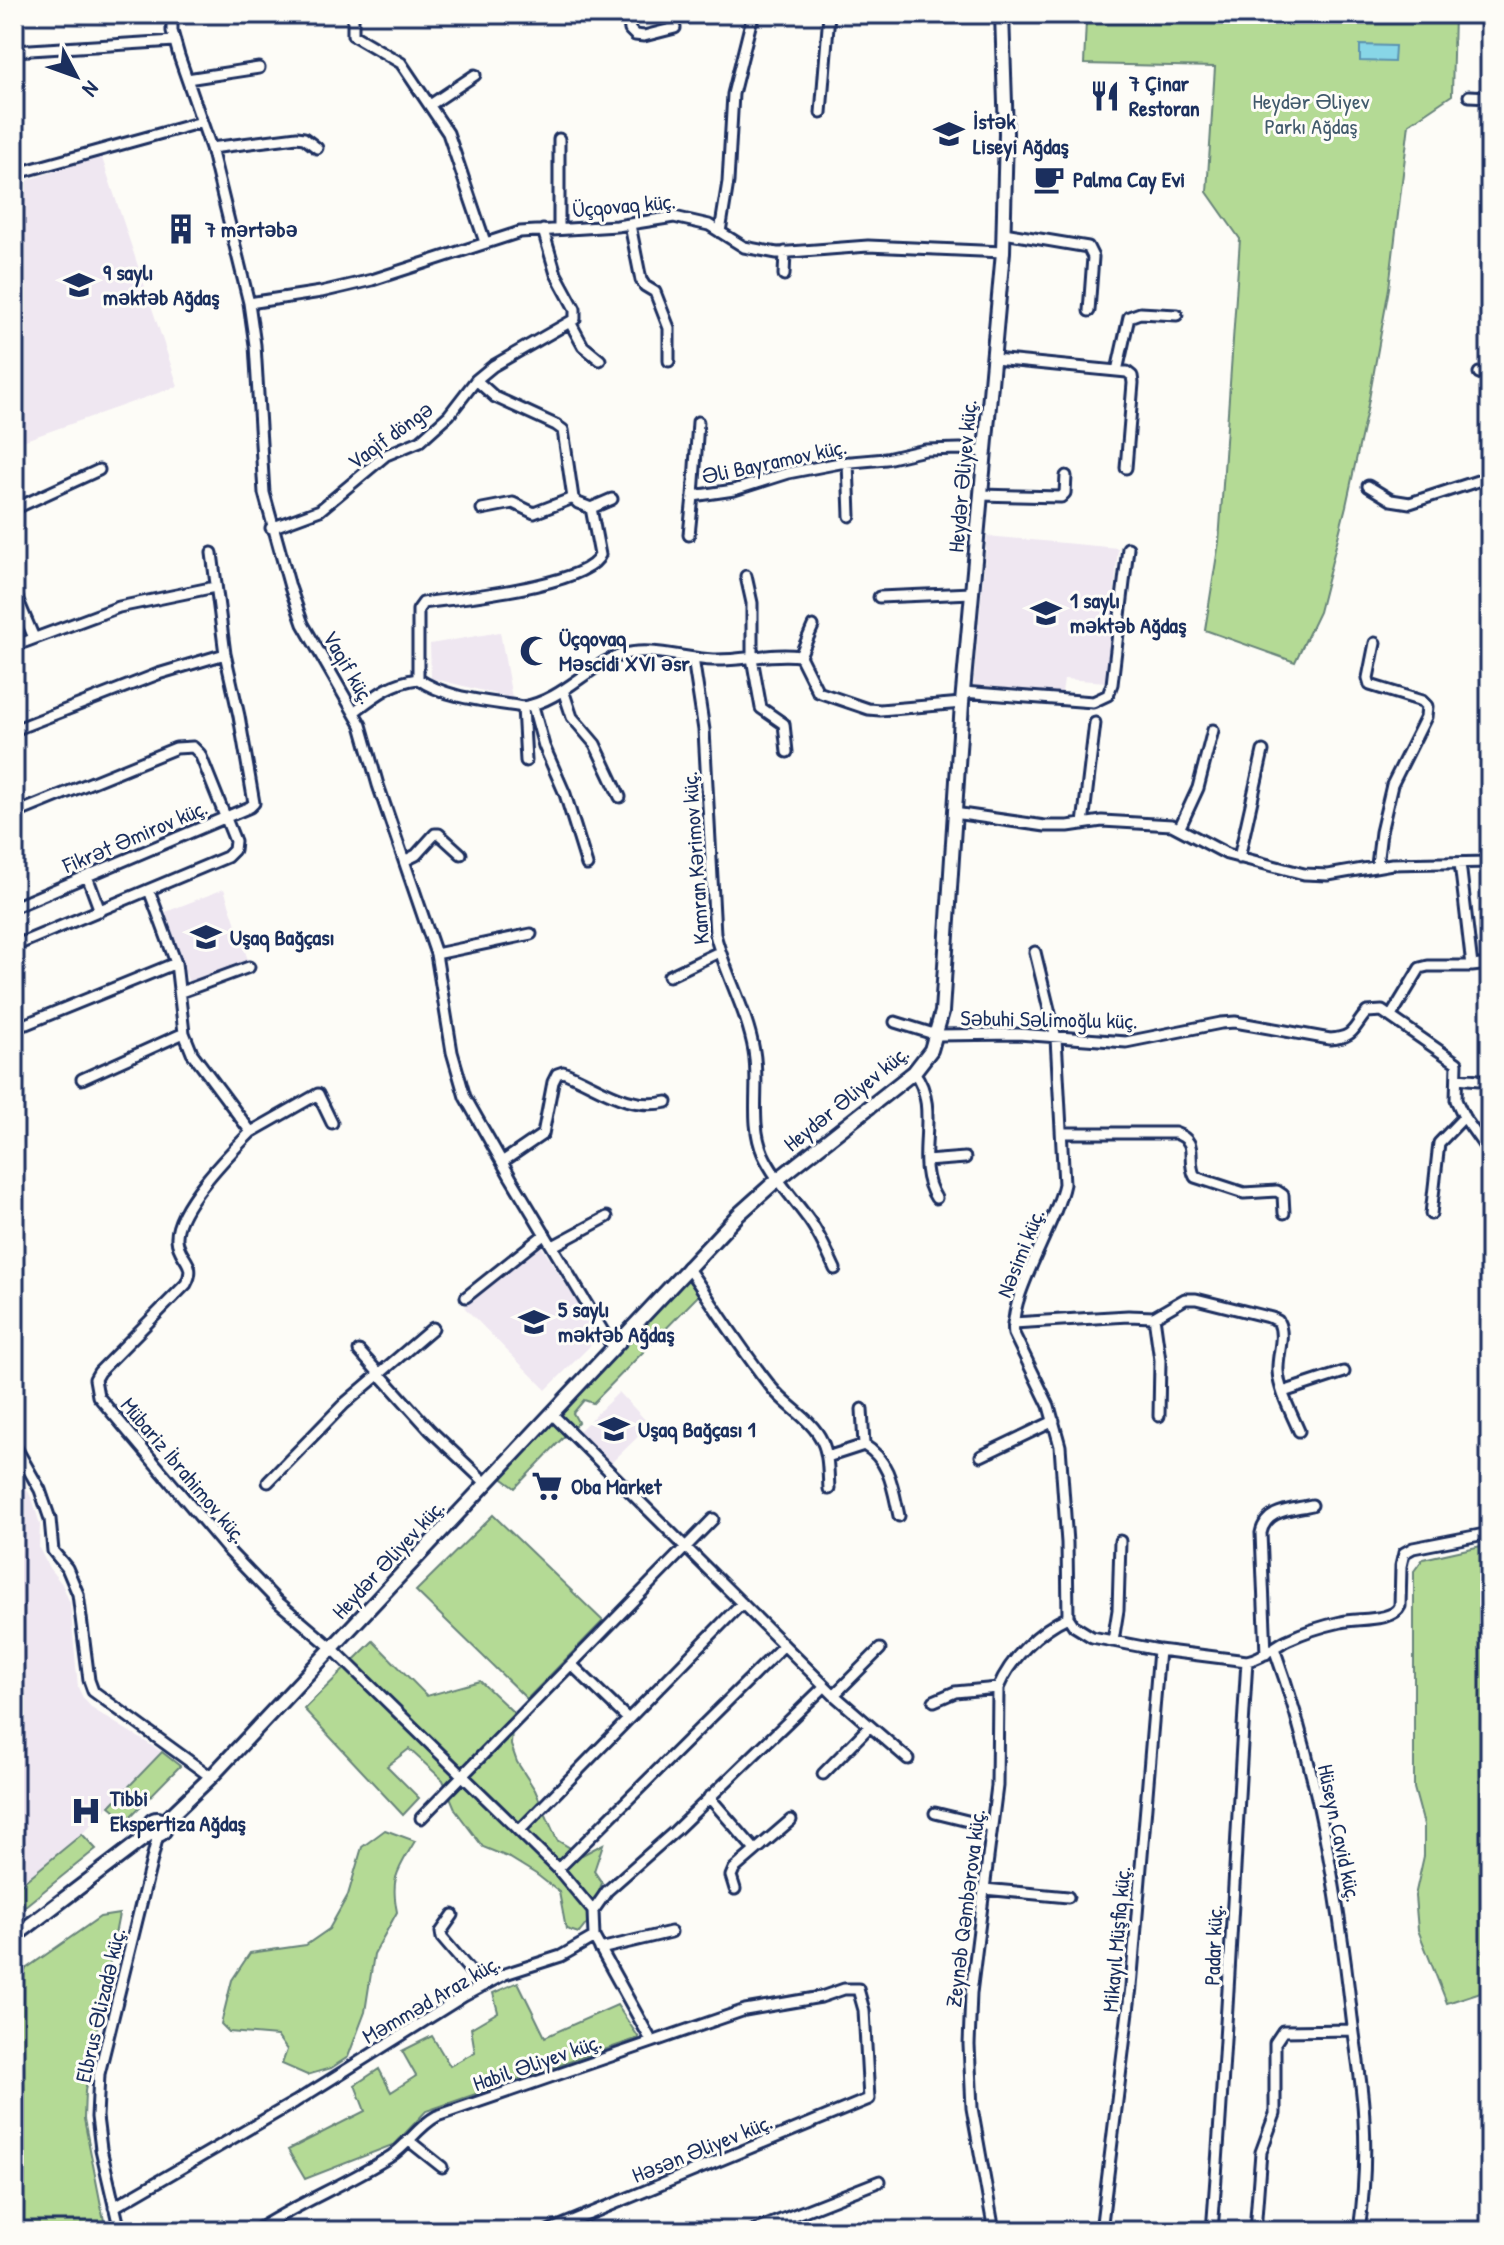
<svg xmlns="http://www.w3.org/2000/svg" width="1504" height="2245" viewBox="0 0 1504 2245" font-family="'Patrick Hand',sans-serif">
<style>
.built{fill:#efe7f1}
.green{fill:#b4da95;stroke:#68847a;stroke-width:2}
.water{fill:#88d6e7;stroke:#5c93b0;stroke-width:2}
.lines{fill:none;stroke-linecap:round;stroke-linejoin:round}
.street-casing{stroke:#1b2f5e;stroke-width:15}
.secondary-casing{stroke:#1b2f5e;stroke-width:18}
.street{stroke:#fdfcf7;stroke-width:9}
.secondary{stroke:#fdfcf7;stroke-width:12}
.labels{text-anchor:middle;stroke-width:6;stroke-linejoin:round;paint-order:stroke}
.poi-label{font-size:22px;font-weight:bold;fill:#1b2f5e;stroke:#fdfcf7;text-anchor:start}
.park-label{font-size:22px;fill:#415a6c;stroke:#fdfcf7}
.street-label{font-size:22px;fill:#1b2f5e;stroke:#fdfcf7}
</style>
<rect width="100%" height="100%" fill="#fdfcf7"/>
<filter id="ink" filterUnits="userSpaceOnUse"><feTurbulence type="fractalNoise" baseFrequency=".0125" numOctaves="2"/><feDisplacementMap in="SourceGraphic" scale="16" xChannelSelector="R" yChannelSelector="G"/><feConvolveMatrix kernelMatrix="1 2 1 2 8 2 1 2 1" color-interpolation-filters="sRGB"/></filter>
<g filter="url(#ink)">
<!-- built -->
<path class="built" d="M101,155L178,386L14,444V185Z
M987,536L1118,548L1107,682L1064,679L1062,693L973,687Z
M500,632L512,698L431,678L430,644Z
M224,889L248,960L189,983L163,913Z
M540,1244L599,1337L546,1390L464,1307Z
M619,1392L650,1425L610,1464L578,1432Z
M14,1464L33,1501L40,1525L39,1548L49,1568L62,1584L70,1603L78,1687L83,1698L93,1709L162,1752L82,1834L14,1890Z"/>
<!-- green -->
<path class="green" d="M1054,14H1454L1452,95L1409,124L1389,288L1367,410L1346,506L1319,612L1295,662L1205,630L1219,542L1240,239L1207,192L1215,67L1084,64L1086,21L1054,20Z
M686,1277L699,1295L593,1403L584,1400L573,1413L578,1422L515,1488L499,1476Z
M493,1515L603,1621L527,1699L416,1591Z
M1490,1544V1989L1447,2003L1418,1930L1415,1896L1424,1856V1825L1414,1788V1571L1423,1559Z
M373,1641L427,1696L480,1681L513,1712L511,1745L517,1762L535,1790L557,1840L582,1855L603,1844L594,1871L602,1883L587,1923L579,1933L566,1929L559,1892L536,1874L510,1858L483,1847L456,1811L443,1780L409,1749L387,1766L419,1798L403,1815L304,1709Z
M162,1752L180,1766L127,1820L110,1806Z
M385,1830L415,1841C398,1870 390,1877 397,1912L374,1954L365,2012L348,2057L331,2068L307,2075L282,2064L287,2050L277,2036L229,2032L221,2024L232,1980L250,1953L306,1945L329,1929L348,1895L362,1847Z
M82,1834L96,1849L14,1915V1890Z
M119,1914L85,2091L84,2119L106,2231H14V1977L100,1917Z
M518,1982L545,2037L617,2005L639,2038L426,2111L395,2144L305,2179L288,2150L365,2111L355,2085L379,2069L391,2092L416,2076L402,2051L432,2036L450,2066L475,2052L471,2028L498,2012L493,1993Z"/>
<!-- water -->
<path class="water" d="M1360,45L1395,46L1394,62L1360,61Z"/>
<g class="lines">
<!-- street casing -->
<g class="street-casing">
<path id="street" d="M172,14V31L179,56L211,148L249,303L255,345L264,493L290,587L303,624L361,725L378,785L436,954L452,1052L465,1097L511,1178L613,1348
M628,14L630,30L635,35L644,36L675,28
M353,17V35L401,63L448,133L485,242
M14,51L175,41
M187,79L259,68
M1469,96L1490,97
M430,105L475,75
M821,113L829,14
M559,139V229
M211,148L297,137L304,138L317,148
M14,174L202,122
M630,225L641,280L645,286L655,292L669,328V361
M720,232L728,182L733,94L751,22L756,14
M1004,233L1088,247L1093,257L1089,311
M784,275L785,252
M249,303L321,292L372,280L520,232L617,226L674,217L709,225L744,247L777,253L868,246L1003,252
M570,322L583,346L600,360
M994,359L1127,372L1132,376L1133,383L1126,468
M1117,371L1129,317L1140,313L1177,315
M1479,373L1490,376
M698,422L693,496L734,490L788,473L840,463L886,459L925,450L960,449L984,452
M848,462L850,516
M1368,486L1391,500L1410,503L1490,477
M980,495L1061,497L1065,493L1066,476
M591,508L612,499
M14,509L99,470
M482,509L513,503L534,513L573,498
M271,528L320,510L386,455L420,441L449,415L476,380
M689,535L693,496
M746,576L752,603V658L761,708L784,724L787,752
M14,591L34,638
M879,597L972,593
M1375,643L1368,678L1370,685L1422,701L1427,706L1426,717L1392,785L1381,832L1377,865
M14,646L119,607L215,587
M800,656L813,626
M693,658L704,730L715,934C725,974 747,1010 754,1051C760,1084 749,1122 763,1154C774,1178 794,1199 809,1220C820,1235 827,1252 835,1269
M418,679V610L423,603C457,598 588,586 600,555L591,508L578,503L573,498L563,430L556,425L495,397L476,380L493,366L575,319V309L556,274L543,230
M563,690L572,717L595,744L620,797
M963,692L1093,702L1108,695L1112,684L1128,548
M533,706L544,746L565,794L587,865
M523,707L526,761
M355,711C375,696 392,682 418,679C447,699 488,701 523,707C563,700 587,666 621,655C651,646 683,659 713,660C742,661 772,652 800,656L818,692L868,709L880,710L962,703
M14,730L158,674L225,654
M954,813L1045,826H1068L1102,821L1172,825L1227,854L1304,874L1328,875L1392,864L1490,862
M14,814L176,748L193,747L200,754L235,841L234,850L227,857L14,946
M1083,824L1095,723
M1180,827L1198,788L1213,730
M1239,858L1263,751
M404,861L416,855L435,834H439L461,854
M87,876L100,911
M149,890L176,963L184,1033L192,1053L251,1132C230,1153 175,1208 177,1239C178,1259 198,1262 186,1284L99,1372L95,1379L98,1396L227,1549L278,1602L332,1648L558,1869L593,1911
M14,907L250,807L254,803L239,716L225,654L212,553
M1035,952L1056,1038L1064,1184C1055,1227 1008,1296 1014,1334L1049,1406L1060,1446L1067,1543L1068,1617
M436,954L531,934
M1472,966L1490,964
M669,976L719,952
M181,992L249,967
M1391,1016L1420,968L1428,966H1472L1460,863
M895,1022L937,1035L1018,1034L1126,1042L1221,1023L1235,1022L1330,1039C1356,1037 1352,1028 1367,1012L1382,1011L1457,1063L1456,1100L1464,1117L1490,1154
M14,1027L26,1024L176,963
M914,1072C943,1110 911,1160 936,1198
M1457,1078L1490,1081
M82,1079L184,1033
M251,1132L318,1094L332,1123
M1062,1133H1175C1201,1142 1185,1158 1195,1177L1244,1193L1277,1191L1283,1195L1284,1213
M926,1161L965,1158
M502,1162L543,1134L553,1082L557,1074L563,1072C599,1086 627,1111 667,1102
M1431,1214L1439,1143L1464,1117
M553,1246L607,1217
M687,1267C715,1307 741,1350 772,1388C787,1407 812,1419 822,1441C829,1455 828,1474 829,1489
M466,1297L545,1234
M1154,1317L1160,1360L1159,1416
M1013,1323L1128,1316L1154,1317L1185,1299H1196L1272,1318L1278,1321C1286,1336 1277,1354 1278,1371C1279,1391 1291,1412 1299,1431
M359,1351L430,1430L486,1483
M1283,1392L1344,1372
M862,1409L864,1445
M551,1413L834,1695L908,1759
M14,1444L40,1490L50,1519L53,1551L67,1568L78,1594L89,1680L93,1691L211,1777
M981,1456L1054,1421
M827,1457L864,1445C890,1460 893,1489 899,1516
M268,1482L344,1404L433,1328
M1068,1617L1074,1626L1092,1637L1159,1650L1247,1661C1263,1658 1273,1647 1287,1640C1304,1632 1323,1626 1341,1622C1357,1618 1393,1622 1400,1606L1401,1566L1404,1553L1413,1548L1490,1533
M1113,1641L1118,1610L1120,1541
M1274,1648C1317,1767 1338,1893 1352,2018C1356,2052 1363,2087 1364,2121C1366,2158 1364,2195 1359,2231
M1266,1654L1261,1533C1266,1509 1291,1510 1312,1505
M573,1666L628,1719
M834,1695L880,1649
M934,1701L955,1692L998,1688
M823,1774L870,1726
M709,1797L755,1850
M935,1813L992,1827
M421,1818L713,1519
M519,1831L742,1603
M558,1869L784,1645
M735,1889L731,1876L734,1869L791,1820
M984,1889L1068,1897
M453,1915L441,1932L442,1938L483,1986
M594,1937L652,2042
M600,1949L671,1932
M408,2140L442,2167
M114,2207L295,2102L464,1996L505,1974L561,1956L594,1937L593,1911L607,1891L675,1831L825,1686
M120,2231L101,2149L97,2117L99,2074L158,1835
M255,2231C298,2203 347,2184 391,2156C408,2145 418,2126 437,2116L745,2010L821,1997L844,1989H858L864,2010L869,2099L548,2231
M753,2231L880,2181
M994,2231L972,2108L969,2045L971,1993L997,1786L998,1688C1010,1659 1039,1630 1068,1617
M1101,2231L1131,1987L1159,1650
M1212,2231C1227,2041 1235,1851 1247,1661
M1255,2231L1261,2152L1275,2114V2043L1283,2031L1353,2030"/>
</g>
<!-- secondary casing -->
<g class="secondary-casing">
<path id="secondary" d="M149 1827a8 8 0 1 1 16 0a8 8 0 1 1-16 0Z
M164,1822L211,1777L738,1215L778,1179L914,1072L931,1050L942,1012L962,703L1003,252L1006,133L1002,14
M14,1937L152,1832"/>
</g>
<!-- street -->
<use href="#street" class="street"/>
<!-- secondary -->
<use href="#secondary" class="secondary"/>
</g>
</g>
<!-- icons -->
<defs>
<g id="restaurant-bare" transform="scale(2.4)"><path d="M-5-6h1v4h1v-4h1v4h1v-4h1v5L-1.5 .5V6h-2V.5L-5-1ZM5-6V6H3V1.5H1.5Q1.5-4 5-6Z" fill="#1b2f5e" stroke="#fdfcf7" stroke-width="2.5" paint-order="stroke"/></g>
<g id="school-bare" transform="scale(2.4)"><path d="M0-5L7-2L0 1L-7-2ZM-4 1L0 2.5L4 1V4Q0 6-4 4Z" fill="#1b2f5e" stroke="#fdfcf7" stroke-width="2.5" paint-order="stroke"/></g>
<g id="cafe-bare" transform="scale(2.4)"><path d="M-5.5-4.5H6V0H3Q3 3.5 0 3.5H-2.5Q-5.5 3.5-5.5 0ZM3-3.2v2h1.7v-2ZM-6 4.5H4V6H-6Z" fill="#1b2f5e" stroke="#fdfcf7" stroke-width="2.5" paint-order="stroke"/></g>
<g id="building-bare" transform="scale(2.4)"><path d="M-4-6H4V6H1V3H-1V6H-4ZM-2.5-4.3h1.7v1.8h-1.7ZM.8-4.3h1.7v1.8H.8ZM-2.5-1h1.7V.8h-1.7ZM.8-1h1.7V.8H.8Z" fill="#1b2f5e" stroke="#fdfcf7" stroke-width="2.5" paint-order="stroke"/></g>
<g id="mosque-bare" transform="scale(2.4)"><path d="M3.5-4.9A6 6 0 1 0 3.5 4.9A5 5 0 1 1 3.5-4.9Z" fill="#1b2f5e" stroke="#fdfcf7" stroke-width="2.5" paint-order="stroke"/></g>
<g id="supermarket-bare" transform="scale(2.4)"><path d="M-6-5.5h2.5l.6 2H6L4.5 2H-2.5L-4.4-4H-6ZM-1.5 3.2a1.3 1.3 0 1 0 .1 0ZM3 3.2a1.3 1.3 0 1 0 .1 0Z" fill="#1b2f5e" stroke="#fdfcf7" stroke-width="2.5" paint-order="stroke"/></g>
<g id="hospital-bare" transform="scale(2.4)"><path d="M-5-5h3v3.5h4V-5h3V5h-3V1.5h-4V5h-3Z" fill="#1b2f5e" stroke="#fdfcf7" stroke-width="2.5" paint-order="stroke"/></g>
</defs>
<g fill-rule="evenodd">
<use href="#restaurant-bare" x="1105" y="96"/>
<use href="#school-bare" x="949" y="134"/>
<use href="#cafe-bare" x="1049" y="179"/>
<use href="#building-bare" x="181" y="229"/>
<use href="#school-bare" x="79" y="285"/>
<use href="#school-bare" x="1046" y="613"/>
<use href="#mosque-bare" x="535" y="651"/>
<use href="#school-bare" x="206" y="937"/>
<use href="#school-bare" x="534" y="1322"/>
<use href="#school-bare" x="614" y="1429"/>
<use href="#supermarket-bare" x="547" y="1486"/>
<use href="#hospital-bare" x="86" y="1811"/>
</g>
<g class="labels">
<!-- poi labels -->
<g class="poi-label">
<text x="1129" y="91">7 Çinar<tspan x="1129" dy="25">Restoran</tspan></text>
<text x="973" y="129">İstək<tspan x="973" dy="25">Liseyi Ağdaş</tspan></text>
<text x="1073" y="187">Palma Cay Evi</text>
<text x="205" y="237">7 mərtəbə</text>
<text x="103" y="280">9 saylı<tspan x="103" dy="25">məktəb Ağdaş</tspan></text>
<text x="1070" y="608">1 saylı<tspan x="1070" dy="25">məktəb Ağdaş</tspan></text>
<text x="559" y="646">Üçqovaq<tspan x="559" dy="25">Məscidi XVI əsr</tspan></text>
<text x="230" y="945">Uşaq Bağçası</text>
<text x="558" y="1317">5 saylı<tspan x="558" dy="25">məktəb Ağdaş</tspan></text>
<text x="638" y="1437">Uşaq Bağçası 1</text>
<text x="571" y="1494">Oba Market</text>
<text x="110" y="1806">Tibbi<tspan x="110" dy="25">Ekspertiza Ağdaş</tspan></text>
</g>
<!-- park labels -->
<g class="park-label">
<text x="1311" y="109">Heydər Əliyev<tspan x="1311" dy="25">Parkı Ağdaş</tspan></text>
</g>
<!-- street labels -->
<g class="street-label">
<text transform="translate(624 205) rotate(-5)" y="8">Üçqovaq küç.</text>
<text transform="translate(390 435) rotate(-36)" y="8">Vaqif döngə</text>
<text transform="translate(774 461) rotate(-12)" y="8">Əli Bayramov küç.</text>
<text transform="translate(962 476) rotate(-85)" y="8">Heydər Əliyev küç.</text>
<text transform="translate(349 667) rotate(60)" y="8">Vaqif küç.</text>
<text transform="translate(135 836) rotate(-23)" y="8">Fikrət Əmirov küç.</text>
<text transform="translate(695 858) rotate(-94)" y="8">Kamran Kərimov küç.</text>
<text transform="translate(1049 1019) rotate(1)" y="8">Səbuhi Səlimoğlu küç.</text>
<text transform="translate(846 1098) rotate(-39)" y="8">Heydər Əliyev küç.</text>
<text transform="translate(1020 1253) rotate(-68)" y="8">Nəsimi küç.</text>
<text transform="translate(184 1470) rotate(50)" y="8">Mübariz İbrahimov küç.</text>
<text transform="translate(388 1559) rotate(-47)" y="8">Heydər Əliyev küç.</text>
<text transform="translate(1340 1833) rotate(78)" y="8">Hüseyn Cavid küç.</text>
<text transform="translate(965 1908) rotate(-83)" y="8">Zeynəb Qəmbərova küç.</text>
<text transform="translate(1116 1939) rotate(-85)" y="8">Mikayıl Müşfiq küç.</text>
<text transform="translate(1213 1945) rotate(-88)" y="8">Padar küç.</text>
<text transform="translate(431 1999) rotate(-30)" y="8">Məmməd Araz küç.</text>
<text transform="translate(100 2005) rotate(-77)" y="8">Elbrus Əlizadə küç.</text>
<text transform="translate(537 2062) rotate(-19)" y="8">Habil Əliyev küç.</text>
<text transform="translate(702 2148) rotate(-22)" y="8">Həsən Əliyev küç.</text>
</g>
</g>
<!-- margin -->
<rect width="1504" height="2245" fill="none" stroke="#fdfcf7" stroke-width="48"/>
<rect x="24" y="24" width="1456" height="2197" fill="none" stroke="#1b2f5e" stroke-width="3" filter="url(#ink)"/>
<!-- north arrow -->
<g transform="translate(76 76) rotate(131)" stroke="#fdfcf7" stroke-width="6" paint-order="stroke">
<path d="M0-6L14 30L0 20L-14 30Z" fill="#1b2f5e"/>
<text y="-12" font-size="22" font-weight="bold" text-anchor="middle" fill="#1b2f5e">N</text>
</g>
</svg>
